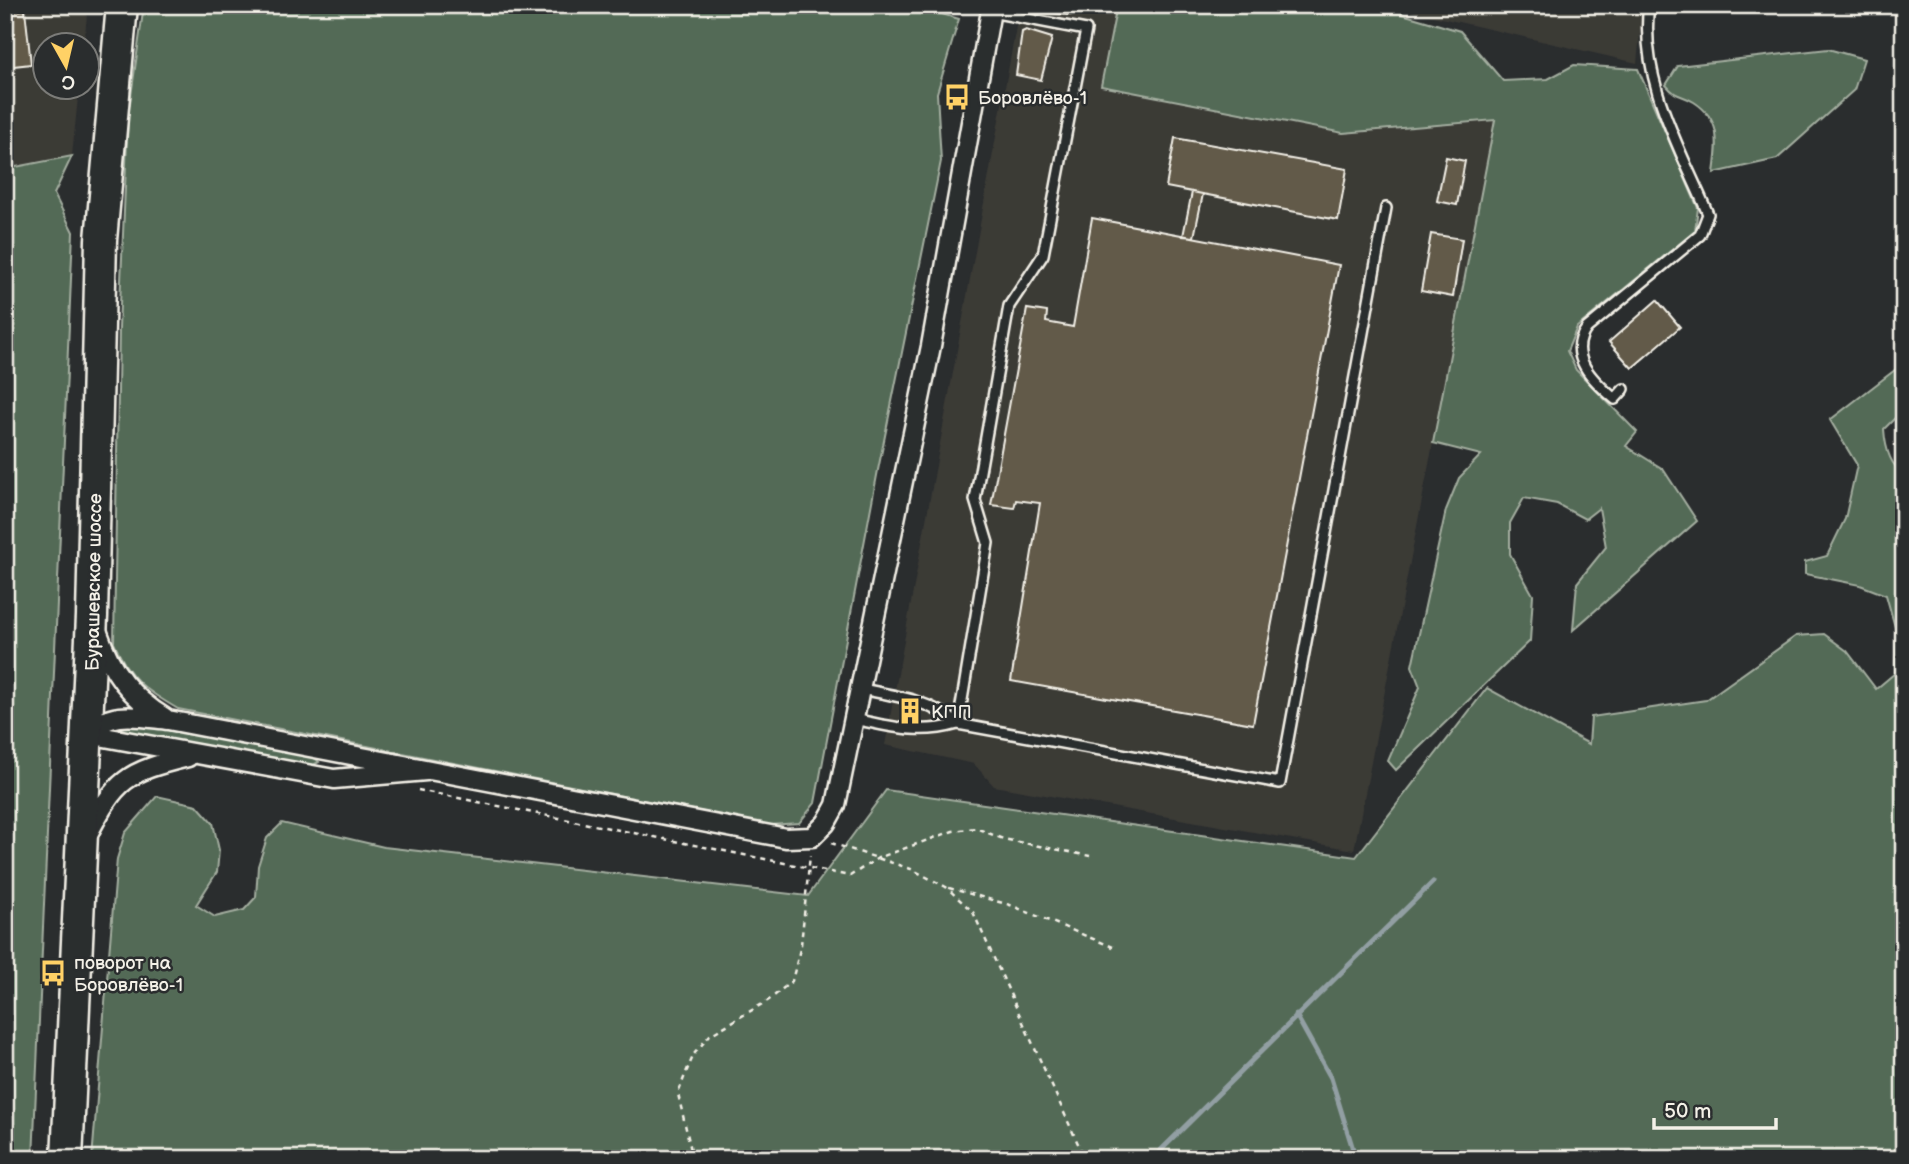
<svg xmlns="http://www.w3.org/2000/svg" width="1909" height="1164" viewBox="0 0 1909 1164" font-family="'Balsamiq Sans',sans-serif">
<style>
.built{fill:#3b3a36}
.green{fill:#536a57;stroke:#a4aea0;stroke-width:2}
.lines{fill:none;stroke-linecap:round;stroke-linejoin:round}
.stream{stroke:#929fa3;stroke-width:5}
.building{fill:#625a4a;stroke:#f4f1e8;stroke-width:2}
.lane-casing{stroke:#f4f1e8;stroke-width:14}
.street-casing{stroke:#f4f1e8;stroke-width:23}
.primary-casing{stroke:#f4f1e8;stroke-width:35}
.path{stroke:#f4f1e8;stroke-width:2.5;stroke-dasharray:5 5;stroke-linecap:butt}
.lane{stroke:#2a2d2e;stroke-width:9}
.street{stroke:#2a2d2e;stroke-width:18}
.primary{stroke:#2a2d2e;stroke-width:30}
.labels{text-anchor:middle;stroke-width:5;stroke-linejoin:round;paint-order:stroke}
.poi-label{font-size:19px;fill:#f4f1e8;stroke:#2a2d2e;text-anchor:start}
.street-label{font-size:19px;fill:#f4f1e8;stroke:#2a2d2e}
</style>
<rect width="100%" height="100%" fill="#2a2d2e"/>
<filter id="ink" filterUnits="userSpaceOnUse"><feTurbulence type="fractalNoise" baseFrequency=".0143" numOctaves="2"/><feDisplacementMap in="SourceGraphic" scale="14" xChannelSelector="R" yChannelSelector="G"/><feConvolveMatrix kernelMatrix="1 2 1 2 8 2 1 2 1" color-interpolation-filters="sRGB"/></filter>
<g filter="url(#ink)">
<!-- built -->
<path class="built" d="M5,5H88L84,45L46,46V88H79L72,156L5,169Z
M1020,5H1117L1102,86L1343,133L1496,120L1354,850L994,786L974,764L885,745Z
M1407,5H1643L1637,63L1406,10Z"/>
<!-- green -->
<path class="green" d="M144,5H928V10L959,19L937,93L941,161L878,470L815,803L799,823L770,825L178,709C145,690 129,679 114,643L119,328L128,117Z
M1117,5H1403L1402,14L1460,31L1503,81L1548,79L1574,65L1638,69L1698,208L1695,231L1577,327L1567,351L1576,370L1637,432L1626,446L1663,469L1697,521L1573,630L1577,583L1606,547L1599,508L1585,519L1557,504L1524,498L1510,523V554L1533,595L1530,641L1396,770L1388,761L1420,687L1412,666L1446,510L1459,478L1481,455L1433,443L1495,120L1343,133L1101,86Z
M1828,49L1864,59L1854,90L1777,159L1714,173C1718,144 1722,120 1694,102C1681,94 1677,98 1666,85L1678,66Z
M72,156L54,194L73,232C62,541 44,850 33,1159H5V169Z
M1904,363V409L1884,429C1885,445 1889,465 1904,474V1159H92L117,859L125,833L157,796L197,805L213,823L219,850L217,872L196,905L215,917L244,910L256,897L258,866L267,838L282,823L384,847L808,896L886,790L1356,857L1487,688L1589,744L1591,717L1706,700L1796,636L1824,634L1847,651L1876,689L1895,673L1897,634L1886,595L1860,585L1805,574V562L1827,556L1845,519L1857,465L1830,420Z
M125,721L315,758L319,762L313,765L124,733L117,728Z"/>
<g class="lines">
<!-- stream -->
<path class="stream" d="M1296,1015L1331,1078L1356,1159
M1152,1159L1433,882"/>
</g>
<!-- building -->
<path class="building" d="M25,10L31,64L5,67V12Z
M1026,30L1052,38L1041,80L1016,75L1022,32Z
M1175,138L1347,169L1338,220L1166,187Z
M1446,157L1465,161L1457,205L1437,201Z
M1192,192L1203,194L1194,237L1183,236Z
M1092,218L1339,265L1253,724L1011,681L1040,503L1016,500L1014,508L991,505L1027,309L1047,312L1046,322L1073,327Z
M1431,234L1462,239L1453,297L1421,291Z
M1657,300L1680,327L1632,368L1609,342Z
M905,705L917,707L915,717L902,715Z"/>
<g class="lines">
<!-- lane casing -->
<g class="lane-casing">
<path id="lane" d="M1039,5L1069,9L1077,5
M1624,389L1615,399C1593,381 1566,355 1587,328L1700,235L1708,214C1680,148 1639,79 1649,5
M861,689C897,696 929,700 958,724
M854,719C893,727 920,735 958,724L1280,783L1386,208
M958,724L988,543L975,500L1009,306L1043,255L1086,30L991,12"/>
</g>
<!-- street casing -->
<g class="street-casing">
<path id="street" d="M98,633C111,671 130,697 165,718
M426,771L334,779L88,734C109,709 139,717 168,720L786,838L812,837L826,823L836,805L931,346L992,5
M87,836C116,779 126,772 188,757"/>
</g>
<!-- primary casing -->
<g class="primary-casing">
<path id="primary" d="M67,1159L92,616L101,240L122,5"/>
</g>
<!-- path -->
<path class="path" d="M418,790L850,876L878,858L953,831L976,828L1003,839L1090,856
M831,843L911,869L946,887L973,912L1085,1159
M949,888L1010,905L1113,947
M693,1159L678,1094L685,1075L694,1054L710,1035L769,1000L792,981L801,945L810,855"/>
<!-- lane -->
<use href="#lane" class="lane"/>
<!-- street -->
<use href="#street" class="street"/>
<!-- primary -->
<use href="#primary" class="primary"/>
</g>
</g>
<!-- icons -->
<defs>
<g id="bus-bare" transform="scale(2.1)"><path d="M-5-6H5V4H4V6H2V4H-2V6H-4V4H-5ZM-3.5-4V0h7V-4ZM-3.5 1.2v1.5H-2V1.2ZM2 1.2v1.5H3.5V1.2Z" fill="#ffd166" stroke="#2a2d2e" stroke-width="2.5" paint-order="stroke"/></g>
<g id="building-bare" transform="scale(2.1)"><path d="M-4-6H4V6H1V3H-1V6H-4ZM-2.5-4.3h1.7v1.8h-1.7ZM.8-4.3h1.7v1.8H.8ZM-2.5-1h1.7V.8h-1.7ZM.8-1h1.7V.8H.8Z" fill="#ffd166" stroke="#2a2d2e" stroke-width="2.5" paint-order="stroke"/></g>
</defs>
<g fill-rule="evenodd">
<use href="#bus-bare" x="957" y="97"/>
<use href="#building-bare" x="910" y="711"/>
<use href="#bus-bare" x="53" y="973"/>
</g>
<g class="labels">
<!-- poi labels -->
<g class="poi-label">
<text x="978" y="104">Боровлёво-1</text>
<text x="931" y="718">КПП</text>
<text x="74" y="969">поворот на<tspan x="74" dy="22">Боровлёво-1</tspan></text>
</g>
<!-- street labels -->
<g class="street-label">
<text transform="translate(93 582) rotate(-89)" y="7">Бурашевское шоссе</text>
</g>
</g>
<!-- margin -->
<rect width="1909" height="1164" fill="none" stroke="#2a2d2e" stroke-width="28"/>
<rect x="14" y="14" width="1881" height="1136" fill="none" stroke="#f4f1e8" stroke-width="2.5" filter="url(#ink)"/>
<!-- north arrow -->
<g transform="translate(66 66) rotate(172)"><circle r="33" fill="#2a2d2e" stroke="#7b7b78" stroke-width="2"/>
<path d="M0-5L12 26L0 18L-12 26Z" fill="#ffd166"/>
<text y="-10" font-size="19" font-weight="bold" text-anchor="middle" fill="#f4f1e8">С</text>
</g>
<!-- scale -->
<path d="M1654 1118v10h122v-10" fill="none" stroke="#f4f1e8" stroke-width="3.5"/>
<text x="1664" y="1118" font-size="21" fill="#f4f1e8" stroke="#2a2d2e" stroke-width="5" paint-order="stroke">50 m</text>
</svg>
